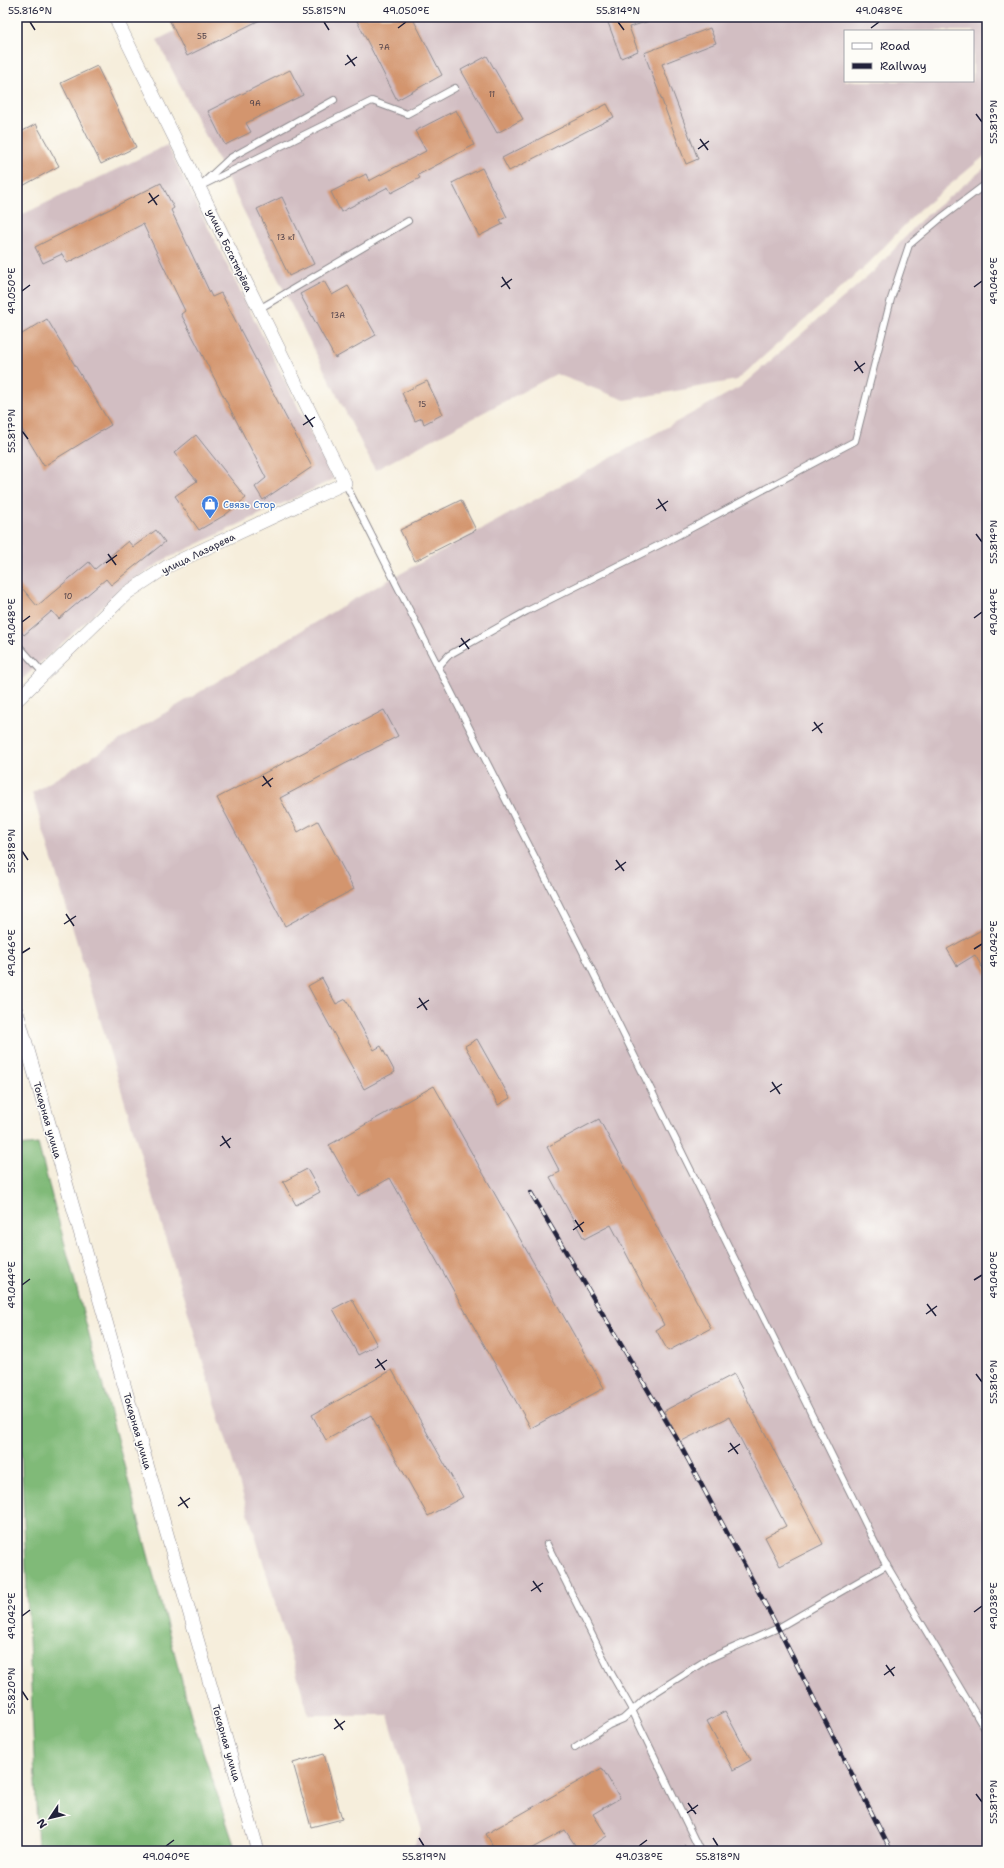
<svg xmlns="http://www.w3.org/2000/svg" width="1004" height="1868" viewBox="0 0 1004 1868" font-family="'Shantell Sans',sans-serif">
<style>
.industrial{fill:#d2bec2;fill-rule:evenodd}
.forest{fill:#80ba78;stroke:#516e5a}
.building{fill:#d3956e}
.lines{fill:none;stroke-linecap:round;stroke-linejoin:round}
.lane-casing{stroke:#8c888c;stroke-width:8}
.street-casing{stroke:#8c888c;stroke-width:14}
.path{stroke:#8c888c;stroke-width:2.5;stroke-dasharray:1 3;stroke-linecap:butt}
.lane{stroke:#fff;stroke-width:6}
.street{stroke:#fff;stroke-width:13}
.rail-casing{stroke:#22223b;stroke-width:4.5}
.rail{stroke:#fdfcf7;stroke-width:3;stroke-dasharray:9;stroke-linecap:butt}
.ticks{fill:none;stroke:#22223b;stroke-width:1.5}
.labels{text-anchor:middle;stroke-width:3;stroke-linejoin:round;paint-order:stroke}
.number-label{font-size:8px;fill:#4e3f48}
.street-label{font-size:10px;fill:#22223b;stroke:#fdfcf7}
.shop-label{font-size:10px;fill:#366cbe;stroke:#fdfcf7;text-anchor:start}
.neatline{fill:none;stroke:#22223b;stroke-width:1.5}
.ticks-label{font-size:10px;text-anchor:middle;fill:#22223b}
</style>
<rect width="100%" height="100%" fill="#fdfcf7"/>
<filter id="ink" filterUnits="userSpaceOnUse"><feTurbulence type="fractalNoise" baseFrequency=".025" numOctaves="2"/><feDisplacementMap in="SourceGraphic" scale="8" xChannelSelector="R" yChannelSelector="G"/><feConvolveMatrix kernelMatrix="1 2 1 2 8 2 1 2 1" color-interpolation-filters="sRGB"/></filter>
<filter id="wash" filterUnits="userSpaceOnUse"><feTurbulence type="fractalNoise" baseFrequency=".012" numOctaves="4" result="noise"/><feDisplacementMap in="SourceGraphic" scale="16" xChannelSelector="R" yChannelSelector="G"/><feGaussianBlur stdDeviation="0.9" result="paint"/><feColorMatrix in="noise" values="0 0 0 0 0 0 0 0 0 0 0 0 0 0 0 0 0 1.4 0 .05"/><feComposite in="paint" operator="in"/></filter>
<g filter="url(#wash)">
<rect width="100%" height="100%" fill="#f6eedc"/>
<!-- industrial -->
<path class="industrial" d="M203,17H987V154L917,212L868,264L737,380L625,400L556,374L375,470L157,40ZM845,31H973V81H845Z
M167,145L334,479L164,560L125,586L17,684V217Z
M987,166V1851H411L422,1831L388,1715H309L32,793L349,602L740,387L873,272L921,220Z"/>
<!-- forest -->
<path class="forest" d="M38,1144L191,1715L236,1851H38L20,1428L17,1415V1146Z"/>
<g id="blocks">
<!-- building -->
<path class="building" d="M168,17H266L187,56Z
M355,17H412L442,75L397,100Z
M606,17H652L653,20L629,27L638,51L621,58Z
M710,28L716,43L662,64L698,159L686,164L644,53Z
M487,56L523,119L497,133L461,70Z
M97,66L136,147L101,164L61,83Z
M290,70L303,95L246,123L251,132L225,145L208,111Z
M607,104L614,117L509,171L502,158Z
M456,110L474,145L418,175L420,178L391,193L388,187L341,212L331,192L366,174L369,181L426,151L415,131Z
M36,124L59,166L17,189V134Z
M482,168L507,217L500,220L503,224L479,236L452,183Z
M161,183L174,208L171,210L212,297L221,293L312,467L263,500L255,487L266,478L181,314L185,311L143,224L67,263L62,254L43,263L35,247Z
M282,197L314,264L289,276L257,209Z
M324,281L332,295L348,286L376,335L335,358L300,294Z
M47,319L111,425L44,466L17,421V337Z
M427,381L443,414L424,424L422,418L415,421L402,393Z
M196,435L246,498L225,515L199,530L175,496L197,481L174,453Z
M461,500L476,530L415,561L400,530Z
M156,530L165,542L111,585L106,579L59,619L52,611L24,635L17,627V582L37,606L89,562L95,569L128,541L133,547Z
M384,710L398,736L280,798L298,832L318,821L354,889L285,926L217,798Z
M987,927V976L975,955L957,966L947,949Z
M322,978L336,1004L346,999L374,1050L381,1046L395,1072L364,1089L308,986Z
M477,1039L510,1098L498,1105L465,1046Z
M434,1086L604,1388L531,1428L390,1178L358,1196L329,1145Z
M599,1119L711,1328L668,1351L656,1330L664,1325L611,1225L584,1239L550,1177L560,1172L547,1147Z
M307,1169L320,1192L296,1205L283,1182Z
M352,1299L377,1345L358,1355L333,1309Z
M392,1370L463,1497L428,1516L371,1415L326,1440L312,1415Z
M734,1374L823,1544L780,1566L765,1537L786,1526L729,1417L680,1442L664,1411Z
M725,1711L751,1760L733,1770L707,1721Z
M324,1754L342,1819L311,1827L293,1763Z
M602,1768L620,1798L593,1814L607,1836L584,1851H579L565,1830L527,1851H496L486,1834Z"/>
</g>
</g>
<g filter="url(#ink)">
<use href="#blocks" fill-opacity="0" stroke="#8c888c" stroke-width="1"/>
<g class="lines">
<!-- lane casing -->
<g class="lane-casing">
<path id="lane" d="M203,183L230,158L334,100
M199,187L372,101L407,114L455,88
M259,309L408,221
M345,483L581,948L883,1559L987,1733
M17,644L44,674
M438,667L449,655L527,611L671,539L855,441L891,299L909,245L941,218L982,187
M547,1544L611,1673L632,1710L700,1851
M575,1747L609,1725L623,1719L645,1699L708,1659L778,1628L887,1565"/>
</g>
<!-- street casing -->
<g class="street-casing">
<path id="street" d="M17,700L127,593L168,566L345,483L115,17
M17,1012L258,1851"/>
</g>
<!-- path -->
<path class="path" d="M678,1851L687,1844"/>
<!-- lane -->
<use href="#lane" class="lane"/>
<!-- street -->
<use href="#street" class="street"/>
<!-- rail casing -->
<g class="rail-casing">
<path id="rail" d="M531,1193L677,1439L778,1628L891,1851"/>
</g>
<!-- rail -->
<use href="#rail" class="rail"/>
</g>
</g>
<!-- ticks -->
<path class="ticks" d="M30,22L35,30M324,22L329,30M618,22L624,30M398,28L406,22M871,28L879,22M347,55L355,66M345,65L357,57M976,114L982,122M700,139L708,150M698,149L709,141M149,193L157,205M148,203L159,195M502,277L510,289M501,287L512,279M974,287L982,281M22,291L30,285M855,361L863,373M854,371L865,363M305,415L313,427M303,425L315,417M22,431L28,439M658,499L666,511M656,509L668,501M976,534L982,542M108,554L116,565M106,563L117,555M974,618L982,612M22,622L30,616M461,638L469,649M459,647L470,639M814,722L822,733M812,731L823,723M263,776L271,787M262,786L273,778M22,851L28,860M616,860L624,871M615,870L626,862M66,914L74,926M64,924L76,916M974,949L982,944M22,953L30,948M419,998L427,1010M417,1008L429,1000M772,1082L780,1094M770,1092L782,1084M222,1136L230,1148M220,1146L231,1138M575,1220L583,1232M573,1230L584,1222M974,1280L982,1275M22,1285L30,1279M927,1304L936,1316M926,1314L937,1306M377,1359L385,1370M375,1368L387,1360M976,1374L982,1382M730,1443L738,1454M728,1452L740,1444M180,1497L188,1508M178,1506L190,1498M533,1581L541,1592M531,1591L543,1583M974,1612L982,1606M22,1616L30,1610M886,1665L894,1676M884,1675L895,1667M22,1691L28,1700M335,1719L343,1730M334,1729L345,1721M976,1794L982,1802M688,1803L696,1814M687,1813L698,1805M419,1838L424,1846M713,1838L718,1846M166,1846L174,1840M639,1846L647,1840"/>
<!-- icons -->
<defs>
<g id="shop-pin" transform="scale(0.9)"><path d="M0 17L-7.5 6A9.5 9.5 0 1 1 7.5 6Z" fill="#3f7fe0" stroke="#fdfcf7"/><path d="M-5-2.5h2.3a2.7 3.5 0 0 1 5.4 0H5L5.5 6h-11ZM-1.5-2.5h3a1.5 2.3 0 0 0-3 0Z" fill="#fff"/></g>
</defs>
<g fill-rule="evenodd">
<use href="#shop-pin" x="210" y="504"/>
</g>
<g class="labels">
<!-- number labels -->
<g class="number-label">
<text x="202" y="39">5Б</text>
<text x="384" y="50">7А</text>
<text x="492" y="97">11</text>
<text x="255" y="106">9А</text>
<text x="286" y="240">13 к1</text>
<text x="338" y="318">13А</text>
<text x="422" y="407">15</text>
<text x="68" y="599">10</text>
</g>
<!-- street labels -->
<g class="street-label">
<text transform="translate(230 250) rotate(64)" y="4">улица Богатырёва</text>
<text transform="translate(198 553) rotate(-26)" y="4">улица Лазарева</text>
<text transform="translate(48 1120) rotate(74)" y="4">Токарная улица</text>
<text transform="translate(138 1431) rotate(74)" y="4">Токарная улица</text>
<text transform="translate(227 1743) rotate(74)" y="4">Токарная улица</text>
</g>
<!-- shop labels -->
<g class="shop-label">
<text x="223" y="508">Связь Стор</text>
</g>
</g>
<!-- margin -->
<rect width="1004" height="1868" fill="none" stroke="#fdfcf7" stroke-width="44"/>
<!-- legend -->
<rect x="844" y="30" width="130" height="52" fill="#fdfcf7" stroke="#a5a5ac"/>
<rect x="852" y="43" width="20" height="6" fill="#ffffff" stroke="#a5a5ac"/>
<text x="880" y="50" font-size="12" fill="#22223b">Road</text>
<rect x="852" y="63" width="20" height="6" fill="#22223b" stroke="#a5a5ac"/>
<text x="880" y="70" font-size="12" fill="#22223b">Railway</text>
<!-- north arrow -->
<g transform="translate(50 1818) rotate(235)" stroke="#fdfcf7" stroke-width="3" paint-order="stroke">
<path d="M0-3L7 15L0 10L-7 15Z" fill="#22223b"/>
<text y="-6" font-size="11" font-weight="bold" text-anchor="middle" fill="#22223b">N</text>
</g>
<rect x="22" y="22" width="960" height="1824" class="neatline"/>
<g class="ticks-label">
<text x="30" y="14">55.816°N</text>
<text x="324" y="14">55.815°N</text>
<text x="406" y="14">49.050°E</text>
<text x="618" y="14">55.814°N</text>
<text x="879" y="14">49.048°E</text>
<text transform="translate(993 122) rotate(-90)" y="4">55.813°N</text>
<text transform="translate(993 281) rotate(-90)" y="4">49.046°E</text>
<text transform="translate(11 291) rotate(-90)" y="4">49.050°E</text>
<text transform="translate(11 431) rotate(-90)" y="4">55.817°N</text>
<text transform="translate(993 542) rotate(-90)" y="4">55.814°N</text>
<text transform="translate(993 612) rotate(-90)" y="4">49.044°E</text>
<text transform="translate(11 622) rotate(-90)" y="4">49.048°E</text>
<text transform="translate(11 851) rotate(-90)" y="4">55.818°N</text>
<text transform="translate(993 944) rotate(-90)" y="4">49.042°E</text>
<text transform="translate(11 953) rotate(-90)" y="4">49.046°E</text>
<text transform="translate(993 1275) rotate(-90)" y="4">49.040°E</text>
<text transform="translate(11 1285) rotate(-90)" y="4">49.044°E</text>
<text transform="translate(993 1382) rotate(-90)" y="4">55.816°N</text>
<text transform="translate(993 1606) rotate(-90)" y="4">49.038°E</text>
<text transform="translate(11 1616) rotate(-90)" y="4">49.042°E</text>
<text transform="translate(11 1691) rotate(-90)" y="4">55.820°N</text>
<text transform="translate(993 1802) rotate(-90)" y="4">55.817°N</text>
<text x="166" y="1860">49.040°E</text>
<text x="424" y="1860">55.819°N</text>
<text x="639" y="1860">49.038°E</text>
<text x="718" y="1860">55.818°N</text>
</g>
</svg>
